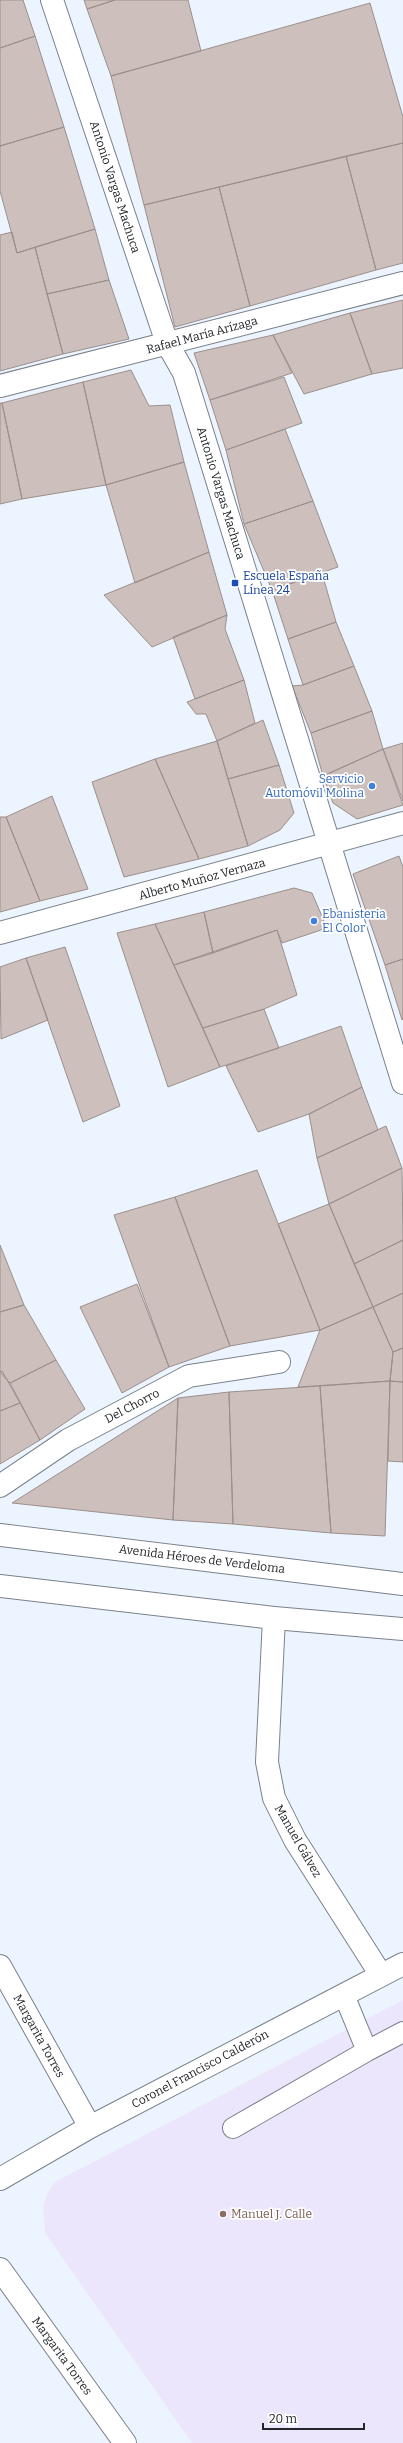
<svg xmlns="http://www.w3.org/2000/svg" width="403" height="2443" viewBox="0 0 403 2443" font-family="Bitter,serif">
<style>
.education{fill:#ece6fc}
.building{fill:#cdc0bc;stroke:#9b8f8b}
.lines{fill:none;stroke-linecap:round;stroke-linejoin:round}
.service-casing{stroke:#7a818a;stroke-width:22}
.minor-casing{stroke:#7a818a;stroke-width:24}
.secondary-casing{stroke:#7a818a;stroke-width:24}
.service{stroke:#fff;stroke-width:20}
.minor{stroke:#fff;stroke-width:22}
.secondary{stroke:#fff;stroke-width:22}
.transit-dot{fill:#1a4fb4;stroke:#fff;stroke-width:1.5}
.shop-dot{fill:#3f7fe0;stroke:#fff;stroke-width:1.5}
.education-dot{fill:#8d6e63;stroke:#fff;stroke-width:1.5}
.labels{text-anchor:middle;stroke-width:3.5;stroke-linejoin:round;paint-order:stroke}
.street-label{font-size:12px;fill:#222529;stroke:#fff}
.transit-label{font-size:12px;fill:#164399;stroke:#fff;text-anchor:start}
.shop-label{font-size:12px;fill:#366cbe;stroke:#fff;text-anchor:end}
.education-label{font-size:12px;fill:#785e54;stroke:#fff;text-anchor:start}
</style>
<rect width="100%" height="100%" fill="#ecf5ff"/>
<!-- education -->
<path class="education" d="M403,2000V2443H192L45,2233L43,2207L47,2194L55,2182Z"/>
<!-- building -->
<path class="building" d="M0,0H23L35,36L0,48Z
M84,0H115L87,9Z
M115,0H188L201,51L111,76L87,9Z
M370,3L403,117V143L144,205L111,76Z
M35,36L64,127L0,146V48Z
M64,127L95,229L17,253L0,191V146Z
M403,143V263L376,270L346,156Z
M346,156L376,270L250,306L219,187Z
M219,187L250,306L175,327L144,205Z
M95,229L109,280L47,294L35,247Z
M12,232L17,253L35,247L63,354L0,371V235Z
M109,280L129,339L63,354L47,294Z
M403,300V368L372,374L350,313Z
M350,313L372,374L304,394L273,335Z
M273,335L292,373L210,400L194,353Z
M131,370L149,406L170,405L184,462L106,485L83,382Z
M284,377L302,423L226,450L210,400Z
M83,382L106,485L22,499L2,403Z
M0,403H2L22,499L0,504Z
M285,429L313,501L244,524L226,450Z
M184,462L209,552L135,583L106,485Z
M313,501L338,567L272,590L244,524Z
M209,552L227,615L152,647L104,595Z
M322,573L336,622L288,639L272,590Z
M227,615L225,629L244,680L195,699L173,637Z
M336,622L354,666L303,685L288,639Z
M354,666L372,711L311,733L292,686L303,685Z
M244,680L255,723L217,741L206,714H196L187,702Z
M372,711L383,749L323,776L311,733Z
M263,720L279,765L228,779L217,741Z
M217,741L248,846L199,859L155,759Z
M403,743V801L383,749Z
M383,749L403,805L357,819L333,803L323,776Z
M155,759L199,859L124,877L92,782Z
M279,765L294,813L280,830L248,846L228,779Z
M52,796L88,889L40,901L6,817Z
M0,817H6L40,901L0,912Z
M399,856L403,867V959L385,965L353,874Z
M294,888L312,893L327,928L282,943L277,930L213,953L204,912Z
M204,912L213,953L174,965L155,924Z
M155,924L220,1067L168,1087L117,933Z
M277,930L297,995L264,1009L203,1028L174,965Z
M65,947L120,1106L83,1122L26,958Z
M26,958L48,1020L1,1039L0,967Z
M403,959V1019L402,1020L385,965Z
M264,1009L279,1048L220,1067L203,1028Z
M341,1026L362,1087L309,1114L258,1132L226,1066Z
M362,1087L378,1130L317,1158L309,1114Z
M386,1126L402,1168L329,1204L317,1158Z
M402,1168L403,1240L354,1264L329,1204Z
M257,1170L320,1330L230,1346L175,1197Z
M175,1197L230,1346L169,1367L114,1215Z
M329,1204L373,1307L320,1330L278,1224Z
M403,1240V1293L373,1307L354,1264Z
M0,1245L24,1305L0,1312Z
M137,1284L169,1367L122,1393L80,1307Z
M403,1293V1348L393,1352L373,1307Z
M24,1305L56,1360L10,1383L0,1372V1312Z
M373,1307L393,1352L390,1381L298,1387L320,1330Z
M403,1348V1382L390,1381L393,1352Z
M56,1360L85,1409L40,1440L10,1383Z
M2,1371L20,1403L0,1411V1372Z
M390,1381L403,1382V1462L388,1461Z
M390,1381L385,1536L331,1533L320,1386Z
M320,1386L331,1533L233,1524L229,1392Z
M229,1392L233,1524L173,1520L178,1398Z
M178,1398L173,1520L12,1503Z
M20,1403L40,1440L0,1464V1411Z"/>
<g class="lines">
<!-- service casing -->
<g class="service-casing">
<path id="service" d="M344,1995L367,2051L403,2032
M233,2128L367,2051"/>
</g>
<!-- minor casing -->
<g class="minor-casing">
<path id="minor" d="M52,0L167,343L184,373L403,1083
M0,386L403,283
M0,933L403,823
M0,1486L68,1440L189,1376L279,1362
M274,1618L267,1762L274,1798L295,1840L381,1975
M0,1966L90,2127
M0,2179L90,2127L403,1964
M0,2269L125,2443"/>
</g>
<!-- secondary casing -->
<g class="secondary-casing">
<path id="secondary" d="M0,1535L403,1584
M0,1586L274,1618L403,1629"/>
</g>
<!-- service -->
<use href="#service" class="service"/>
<!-- minor -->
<use href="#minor" class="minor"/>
<!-- secondary -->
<use href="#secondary" class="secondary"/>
</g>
<!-- markers -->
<rect class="transit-dot" x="231" y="579" width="8" height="8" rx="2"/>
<g class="shop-dot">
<circle cx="372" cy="786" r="4"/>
<circle cx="314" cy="921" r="4"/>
</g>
<circle class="education-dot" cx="223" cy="2214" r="4"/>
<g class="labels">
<!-- street labels -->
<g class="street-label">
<text transform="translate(115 187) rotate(72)" y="4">Antonio Vargas Machuca</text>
<text transform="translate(202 335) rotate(-15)" y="4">Rafael María Arízaga</text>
<text transform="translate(221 493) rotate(73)" y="4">Antonio Vargas Machuca</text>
<text transform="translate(202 879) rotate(-15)" y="4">Alberto Muñoz Vernaza</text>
<text transform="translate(132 1406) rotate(-28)" y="4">Del Chorro</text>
<text transform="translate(202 1559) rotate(7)" y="4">Avenida Héroes de Verdeloma</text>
<text transform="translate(298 1841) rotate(60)" y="4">Manuel Gálvez</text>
<text transform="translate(39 2036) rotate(61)" y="4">Margarita Torres</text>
<text transform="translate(200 2069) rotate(-28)" y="4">Coronel Francisco Calderón</text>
<text transform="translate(62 2356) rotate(54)" y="4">Margarita Torres</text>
</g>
<!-- transit labels -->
<g class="transit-label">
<text x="243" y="580">Escuela España<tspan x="243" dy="14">Línea 24</tspan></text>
</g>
<!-- shop labels -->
<g class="shop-label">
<text x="364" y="783">Servicio<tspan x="364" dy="14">Automóvil Molina</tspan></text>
<text x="322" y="918" text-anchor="start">Ebanisteria<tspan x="322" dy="14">El Color</tspan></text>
</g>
<!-- education labels -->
<g class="education-label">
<text x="231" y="2218">Manuel J. Calle</text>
</g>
</g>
<!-- scale -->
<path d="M263 2423v6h101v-6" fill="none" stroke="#222529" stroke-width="2"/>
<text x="269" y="2423" font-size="12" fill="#222529" stroke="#ffffff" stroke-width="3" paint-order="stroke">20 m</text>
</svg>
